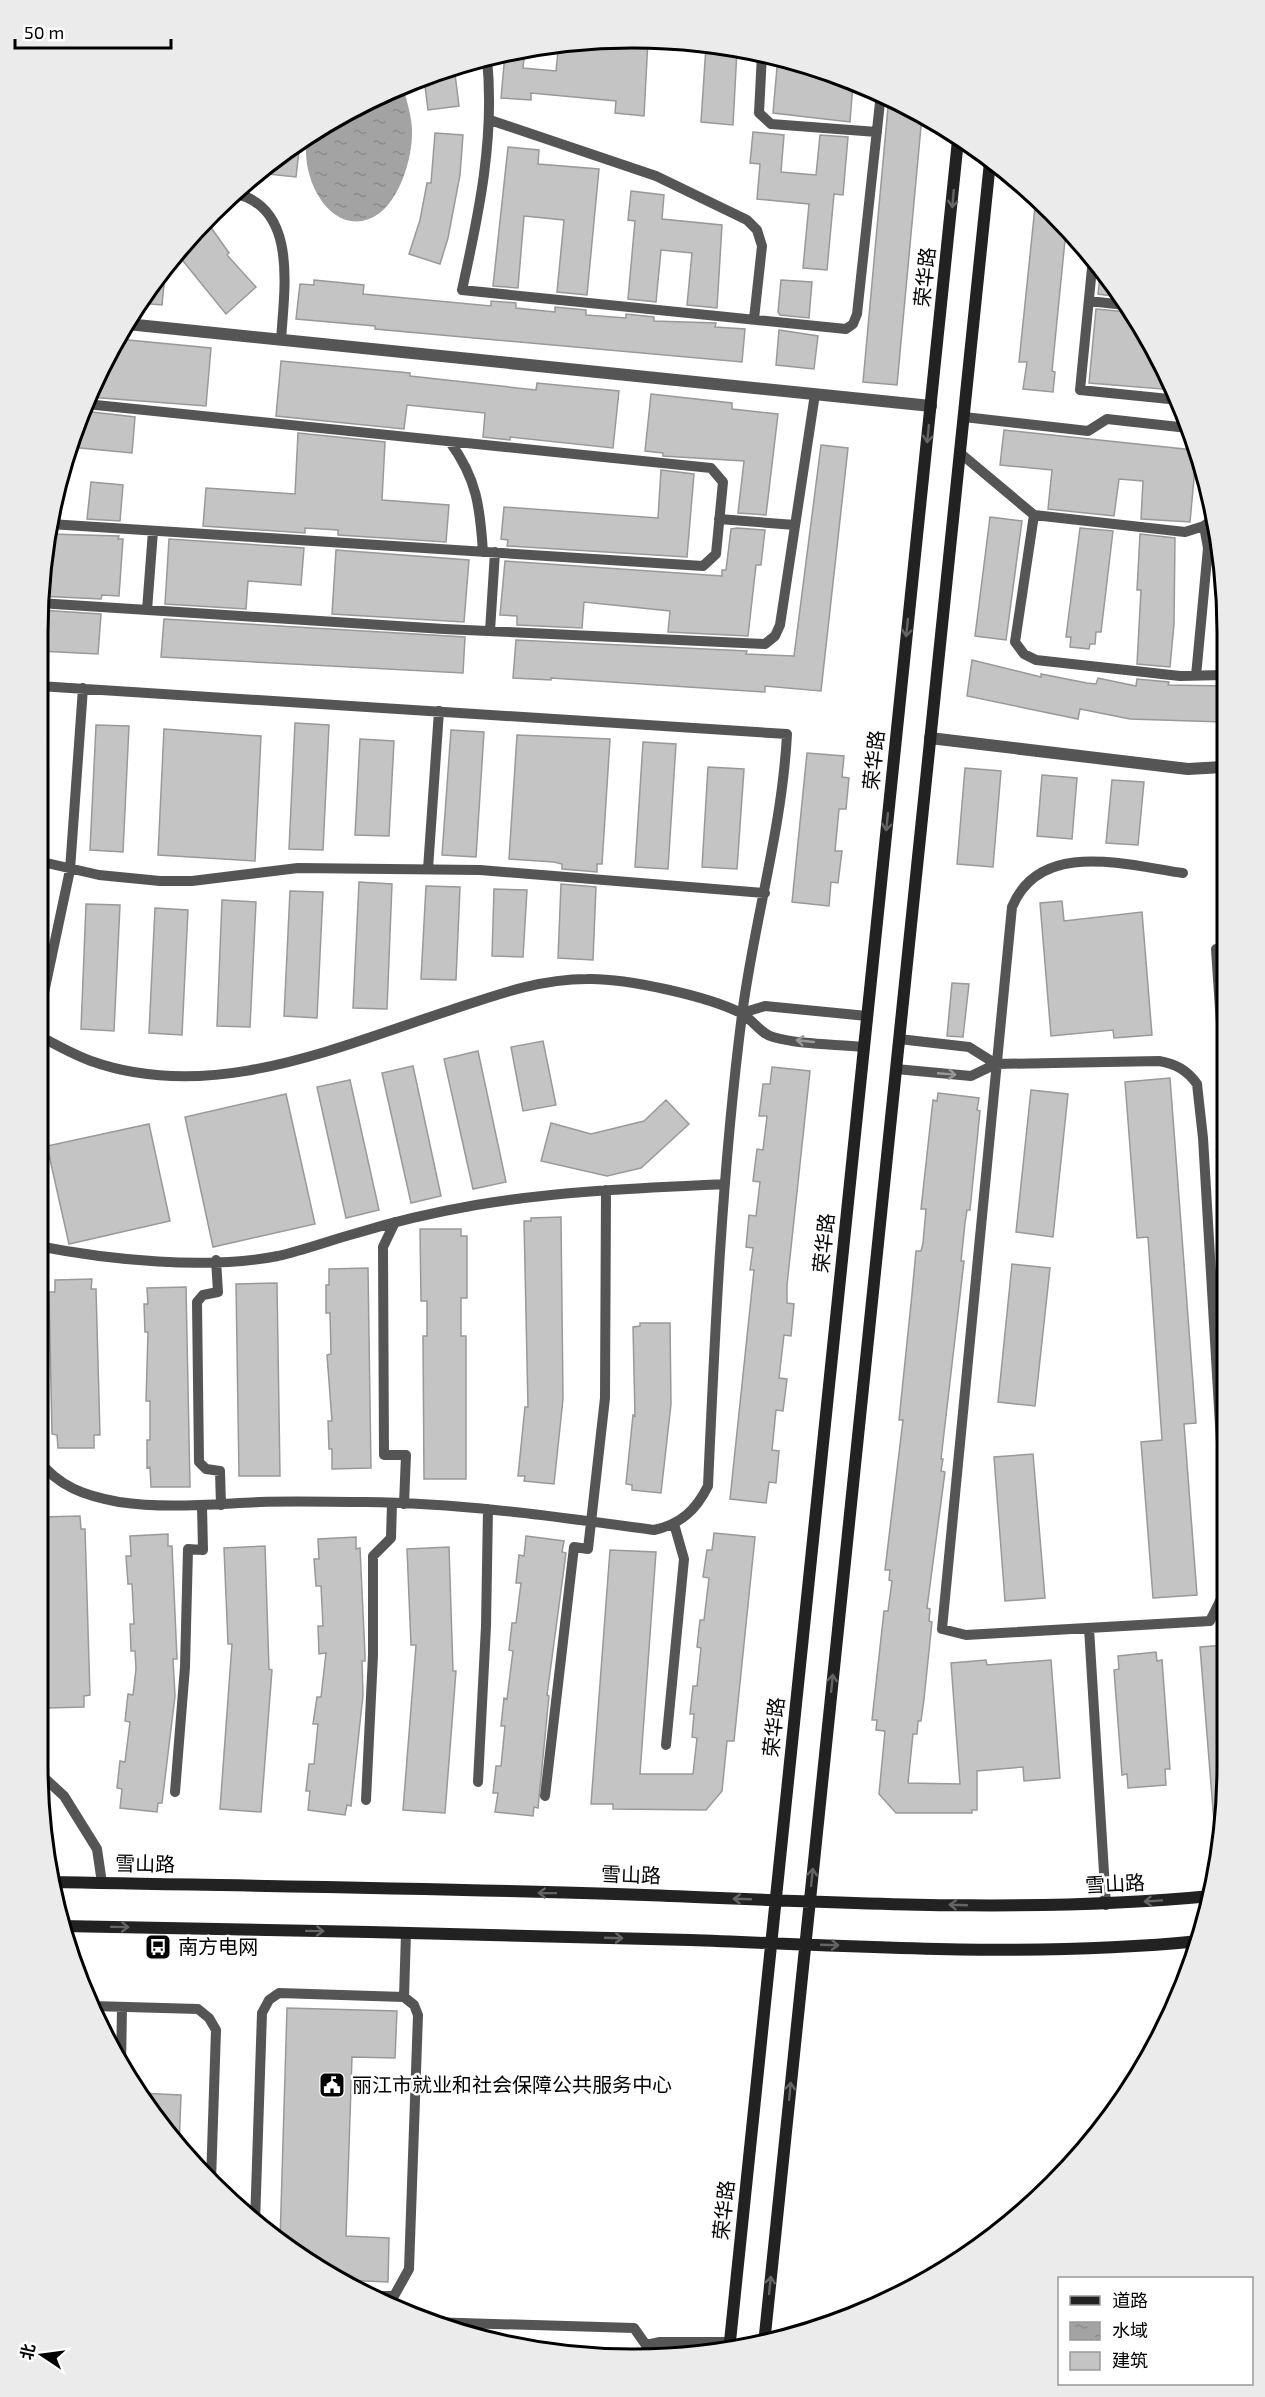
<svg xmlns="http://www.w3.org/2000/svg" width="1265" height="2397" viewBox="0 0 1265 2397" font-family="'Exo 2','Noto Sans SC',sans-serif">
<style>
.water{fill:url(#water-ripples)}
.building{fill:#c4c4c4;stroke:#999;stroke-width:1.5}
.lines{fill:none;stroke-linecap:round;stroke-linejoin:round}
.lane{stroke:#555;stroke-width:10}
.street{stroke:#555;stroke-width:12}
.secondary{stroke:#222;stroke-width:12}
.oneway{stroke:#646464}
.oneway2{stroke:#999}
.labels{text-anchor:middle;stroke-width:5;stroke-linejoin:round;paint-order:stroke}
.street-label{font-size:20px;fill:#000;stroke:#fff}
.poi-label{font-size:20px;fill:#000;stroke:#fff;text-anchor:start}
.rim{fill:none;stroke:#000;stroke-width:3}
</style>
<defs>
<pattern id="water-ripples" width="26" height="14" patternUnits="userSpaceOnUse" patternTransform="scale(1.5)"><rect width="26" height="14" fill="#a3a3a3"/><path d="M2 4q2-2 4 0t4 0M15 11q2-2 4 0t4 0" fill="none" stroke="#8b8b8b"/></pattern>
</defs>
<rect width="100%" height="100%" fill="#fff"/>
<!-- water -->
<path class="water" d="M403,86C407,103 413,119 412,136C411,165 395,216 362,221C322,227 299,167 308,137L335,117Z"/>
<!-- building -->
<path class="building" d="M648,40L644,116L615,113L616,101L531,93V100L501,98L505,54L525,50L523,68L556,71L559,42Z
M706,46L737,50L733,125L701,122Z
M778,56L853,83L850,122L773,113Z
M454,66L459,106L428,110L424,78L440,76L439,70Z
M889,96L922,116L897,385L863,382Z
M753,132L784,135L781,172L816,175L820,135L848,137L843,195L834,194L827,270L803,268L809,204L757,199L760,164L750,163Z
M435,133L463,135L460,175L448,238L440,264L409,254L420,220L427,183H431Z
M300,142L296,177L258,173L290,149Z
M508,147L539,150L538,164L599,169L587,295L557,292L564,220L524,216L518,288L493,286Z
M631,191L664,195L662,219L722,225L717,308L687,305L692,253L661,250L656,302L628,299L635,221L628,220Z
M1036,197L1066,230L1052,371L1055,372L1053,392L1023,389L1027,362H1019Z
M210,226L229,253L227,255L256,287L226,314L179,256L183,246Z
M166,264L162,305L140,303L161,270Z
M1101,267L1105,271L1120,297L1098,294Z
M314,280L364,285L363,294L491,306V301L516,303V308L555,312V307L586,310V315L626,318V314L654,317V321L716,323L715,327L745,329L742,362L375,329V326L296,319L300,284L314,285Z
M781,280L812,282L809,318L780,315L778,312Z
M1096,309L1128,312L1174,390L1089,383Z
M779,330L818,336L814,369L776,365Z
M118,339L211,348L206,406L89,397L99,369Z
M281,361L410,373V376L536,390L537,383L619,391L613,448L510,437V440L483,437L485,413L407,405L404,429L276,416Z
M651,394L732,403V409L778,414L766,515L738,513L744,461L663,456V453L645,451Z
M83,411L135,417L132,453L70,447Z
M1004,430L1194,450L1196,457L1190,522L1141,519L1143,481L1119,479L1114,516L1048,509L1052,470L1000,465Z
M298,433L385,442L382,500L449,505L446,542L338,535V530L305,528V533L203,526L206,488L295,494Z
M821,445L848,448L821,691L765,686V692L551,678V680L513,678L516,640L747,651L746,654L794,656Z
M661,470L694,474L687,557L507,546L508,540L501,539L504,507L658,518Z
M91,482L123,485L120,521L87,519Z
M990,517L1022,521L1006,640L975,636Z
M737,528L765,530L761,565H756L748,636L668,632L670,611L584,602L582,628L517,625V616L500,615L505,561L722,576V570H726L731,529Z
M1080,528L1113,531L1101,632H1096L1095,644H1090L1089,649L1070,647L1071,637H1066Z
M49,534L119,536L118,539H123L119,596L102,595L101,599L39,596Z
M1140,534L1175,538L1174,624L1170,667L1137,664L1141,590H1137Z
M169,539L304,548L301,585L248,581L246,609L165,604Z
M336,550L469,560L464,622L332,614Z
M39,610L101,614L98,654L39,651Z
M164,619L465,637L463,673L161,657Z
M972,660L1041,677V674L1087,683L1096,684L1098,678L1136,686L1137,679L1169,682L1168,685L1223,686V722L1130,719L1080,709L1078,719L967,696Z
M295,723L329,725L323,850L289,849Z
M96,725L129,726L123,852L90,850Z
M164,729L261,736L255,861L158,855Z
M451,730L484,732L476,857L442,855Z
M517,735L610,739L602,864H597V872L562,869V864L554,862L509,859Z
M360,739L394,741L389,836L355,835Z
M643,742L676,744L668,869L635,867Z
M807,753L844,756L842,777L849,778L846,809H839L835,851H842L838,883L831,882L829,906L792,902Z
M708,767L744,769L737,869L702,867Z
M965,768L1001,771L993,867L957,864Z
M1042,775L1077,778L1072,839L1037,836Z
M1112,780L1144,782L1138,845L1106,843Z
M359,882L392,884L387,1009L353,1008Z
M561,884L596,887L593,960L558,958Z
M426,886L460,887L456,980L421,979Z
M494,889L527,890L523,957L492,956Z
M290,891L323,892L317,1018L284,1016Z
M222,900L256,902L250,1027L217,1026Z
M1062,901L1064,921L1142,912L1152,1035L1114,1038L1113,1030L1051,1036L1040,903Z
M86,904L120,905L114,1031L81,1029Z
M155,908L188,910L182,1035L149,1033Z
M952,983L969,984L963,1037L947,1036Z
M543,1041L556,1105L523,1111L511,1047Z
M478,1051L506,1182L473,1189L444,1059Z
M413,1066L441,1196L411,1203L382,1073Z
M772,1067L810,1071L787,1285V1303L794,1304L791,1336L784,1335L779,1378L787,1379L783,1411L776,1410L772,1450L779,1451L776,1483L769,1482L766,1503L730,1499L754,1270H750L753,1248L746,1247L749,1215L756,1216L760,1182L753,1181L757,1149L763,1150L767,1116H759L763,1084H770Z
M1170,1078L1196,1423L1184,1424L1197,1595L1153,1598L1141,1442L1162,1440L1148,1237L1137,1238L1125,1082Z
M350,1080L379,1210L346,1218L317,1087Z
M1031,1090L1068,1094L1053,1237L1016,1232Z
M938,1093L979,1098L977,1110L980,1111L970,1210H967L965,1223L961,1261H964L941,1459H943L941,1471L945,1472L927,1608L930,1609L929,1621L932,1622L924,1699L921,1721H918L917,1734H913L908,1783L960,1784L951,1663L986,1660L987,1665L1051,1660L1060,1778L1024,1781L1023,1767L977,1771V1810H972V1813H896L879,1794L885,1731L876,1730L877,1720H872L884,1611H888L892,1581L889,1580L890,1570H885L903,1420H899L912,1294L916,1251H921L923,1243L926,1209H921L933,1100L937,1101Z
M286,1094L315,1224L213,1247L185,1117Z
M666,1100L689,1124L641,1168L607,1176L541,1161L551,1123L591,1134L644,1121Z
M149,1124L170,1221L69,1244L47,1146Z
M561,1217L563,1399L554,1484L524,1481L525,1476H518L525,1407H528L524,1221H531V1218Z
M420,1229H461V1236H467V1298H461V1336H466V1479H424L423,1336H427V1301H421Z
M1012,1264L1050,1268L1035,1406L998,1402Z
M368,1268L371,1468L332,1469V1449H329L328,1421H332L327,1355L331,1354L330,1313H326V1285H329V1269Z
M92,1279L91,1289H96L100,1435H94V1448H58L57,1435L52,1434L49,1292H55V1280Z
M277,1283L280,1476H239L236,1284Z
M186,1287L190,1487H151L150,1467L147,1468V1440H150V1401H146L148,1332H145L144,1304H148L147,1288Z
M640,1323H670L671,1404L661,1493L632,1490V1485L626,1484L633,1415L635,1416L633,1327L640,1326Z
M1033,1454L1045,1598L1005,1601L994,1457Z
M80,1516L81,1529H85L90,1695L84,1696V1707L46,1708V1698H41L38,1530H42V1517Z
M714,1533L755,1537L734,1741H727L722,1791L706,1810L613,1809V1804H591L610,1550L656,1552L640,1774H693L697,1738L692,1737L694,1714H690L693,1686H697L701,1648L697,1647L700,1620H704L709,1578L703,1577L707,1550H712Z
M168,1534V1546H172L177,1659H173L175,1696L162,1803H158L157,1812L120,1808L122,1789L117,1788L120,1761L125,1762L130,1722L125,1721L128,1694L133,1695L136,1669L135,1651H131L130,1624H134L132,1584H128L126,1556H131L130,1536Z
M526,1536L564,1541L562,1552L566,1553L547,1695L549,1696L538,1808L534,1807L533,1816L495,1812L498,1793H493L496,1766H501L505,1726H501L504,1698L507,1699L513,1651L509,1650L512,1623H516L521,1583H516L519,1555L524,1556Z
M356,1537V1549L360,1548L365,1655V1661H362L363,1695L351,1806L347,1805L345,1815L308,1810L310,1791H306L309,1764H314L318,1724H313L317,1697H321L326,1653L319,1654L318,1626H323L321,1586H316L314,1559H319L318,1539Z
M265,1546L269,1669L272,1670L261,1812L220,1809L232,1644H228L224,1548Z
M449,1547L453,1671H456L445,1813L403,1810L416,1645H411L407,1549Z
M1226,1645V1803L1223,1822H1214L1200,1647Z
M1156,1652L1157,1661L1162,1660L1170,1769H1165L1166,1785L1128,1788L1127,1774L1122,1775L1114,1670L1119,1669L1118,1656Z
M287,2008L397,2011L395,2058L352,2057L346,2236L389,2238L388,2282L341,2280L302,2259L280,2242Z
M138,2093L181,2095L179,2147L161,2127Z"/>
<g class="lines">
<!-- lane -->
<path class="lane" d="M762,54L759,113L771,124L877,132
M487,58C495,138 479,213 462,290L846,329L853,324L857,314L881,93
M490,120L656,176L747,220L757,230L762,246L754,319
M233,193C299,206 284,291 281,340
M1093,258L1080,390L1179,400
M1089,301L1125,305
M964,417L1088,431L1107,419L1188,428
M450,442C477,479 480,507 483,552
M960,453L1034,515L1185,532L1204,526L1213,519
M1034,515L1015,642L1024,654L1036,660L1180,676L1223,675
M719,519L795,525
M50,524L703,566L716,554L723,482L711,468L86,404
M39,603L444,629L765,644L775,636L780,625L815,394
M147,610L153,531
M490,631L495,552
M1196,676L1208,548L1204,526
M38,861L99,875L160,881H192L298,868L480,870L765,893
M428,869L439,711
M1183,873C1126,865 1040,839 1012,907L942,1629L966,1635L1210,1621L1226,1589
M1216,949L1224,1069
M742,1013L765,1006L867,1016
M38,1021L70,870L83,688
M38,1035C56,1045 72,1054 91,1061C212,1104 337,1047 451,1010C496,995 539,979 587,979C626,978 707,996 741,1013C752,1019 761,1034 773,1037C802,1045 834,1044 863,1047
M899,1039L969,1047L996,1064
M896,1069L971,1076L996,1064L1159,1061C1176,1064 1187,1070 1197,1084L1203,1138L1225,1510
M395,1222L383,1247L384,1455H406L404,1504
M38,1246C109,1260 207,1270 278,1256C304,1250 331,1240 357,1233C396,1221 436,1212 476,1205C559,1191 642,1188 725,1184
M216,1260L218,1292L203,1295L197,1302L199,1462L206,1469L220,1471L221,1505
M38,1459C58,1487 86,1496 119,1502C166,1509 213,1504 260,1502C295,1501 330,1502 365,1502C462,1503 558,1517 654,1530C681,1524 696,1510 708,1486C715,1329 722,1171 742,1015C754,921 782,830 787,734L39,686
M1089,1628L1106,1905
M666,1745L684,1559L674,1524
M38,1772L64,1796L97,1849L102,1883
M478,1782L486,1626L488,1509
M175,1792L185,1667L188,1549L203,1550L202,1506
M545,1796L574,1547L588,1549L605,1398L606,1190
M366,1800L373,1655V1556L391,1538L392,1503
M404,1997L406,1933
M92,2006L198,2009L209,2018L216,2030L211,2181
M121,2067L122,2007
M255,2223L262,2013L269,2000L279,1993L404,1997L414,2005L418,2015L409,2269L394,2296H370
M428,2322L634,2328L646,2345L650,2356
M646,2345L660,2342H730"/>
<!-- street -->
<path class="street" d="M127,324L931,406
M930,738L1188,769L1223,767"/>
<!-- secondary -->
<path class="secondary" d="M49,1882C248,1886 447,1888 645,1895C834,1902 1023,1914 1211,1896
M61,1926C271,1930 480,1934 690,1940C860,1946 1030,1958 1199,1941
M764,2344L990,162
M729,2351L958,140"/>
</g>
<!-- one-way arrows -->
<defs><path id="oneway-shaft" d="M-6 0H5M1.5-3L5.5 0L1.5 3" fill="none" stroke-width="1.6" stroke-linecap="round" stroke-linejoin="round" transform="scale(1.5)"/></defs>
<g class="oneway">
<use href="#oneway-shaft" transform="translate(953 199) rotate(95)"/>
<use href="#oneway-shaft" transform="translate(928 434) rotate(96)"/>
<use href="#oneway-shaft" transform="translate(907 628) rotate(96)"/>
<use href="#oneway-shaft" transform="translate(887 822) rotate(96)"/>
<use href="#oneway-shaft" transform="translate(832 1683) rotate(-84)"/>
<use href="#oneway-shaft" transform="translate(812 1877) rotate(-84)"/>
<use href="#oneway-shaft" transform="translate(547 1893) rotate(-179)"/>
<use href="#oneway-shaft" transform="translate(742 1899) rotate(-178)"/>
<use href="#oneway-shaft" transform="translate(1153 1901) rotate(176)"/>
<use href="#oneway-shaft" transform="translate(958 1905) rotate(-178)"/>
<use href="#oneway-shaft" transform="translate(120 1927) rotate(1)"/>
<use href="#oneway-shaft" transform="translate(315 1931) rotate(1)"/>
<use href="#oneway-shaft" transform="translate(614 1938) rotate(2)"/>
<use href="#oneway-shaft" transform="translate(830 1945) rotate(2)"/>
<use href="#oneway-shaft" transform="translate(790 2091) rotate(-84)"/>
<use href="#oneway-shaft" transform="translate(770 2285) rotate(-84)"/>
</g>
<g class="oneway2">
<use href="#oneway-shaft" transform="translate(805 1041) rotate(-174)"/>
<use href="#oneway-shaft" transform="translate(947 1074) rotate(5)"/>
</g>
<!-- icons -->
<defs>
<g id="bus-square" transform="scale(1.35)"><rect x="-9" y="-9" width="18" height="18" rx="4" fill="#000" stroke="#fff"/><path d="M-5-6H5V4H4V6H2V4H-2V6H-4V4H-5ZM-3.5-4V0h7V-4ZM-3.5 1.2v1.5H-2V1.2ZM2 1.2v1.5H3.5V1.2Z" fill="#fff"/></g>
<g id="civic-square" transform="scale(1.35)"><rect x="-9" y="-9" width="18" height="18" rx="4" fill="#000" stroke="#fff"/><path d="M-.6-6.5H3V-4.5H.6V-3L4-1V1h2V6H-6V1h2V-1L-.6-3ZM-1.2 2.5V6h2.4V2.5Z" fill="#fff"/></g>
</defs>
<g fill-rule="evenodd">
<use href="#bus-square" x="158" y="1947"/>
<use href="#civic-square" x="332" y="2085"/>
</g>
<g class="labels">
<!-- street labels -->
<g class="street-label">
<text transform="translate(925 277) rotate(-84)" y="7">荣华路</text>
<text transform="translate(874 760) rotate(-84)" y="7">荣华路</text>
<text transform="translate(824 1243) rotate(-84)" y="7">荣华路</text>
<text transform="translate(774 1727) rotate(-84)" y="7">荣华路</text>
<text transform="translate(145 1864) rotate(1)" y="7">雪山路</text>
<text transform="translate(631 1875) rotate(2)" y="7">雪山路</text>
<text transform="translate(1115 1884) rotate(-3)" y="7">雪山路</text>
<text transform="translate(724 2210) rotate(-84)" y="7">荣华路</text>
</g>
<!-- poi labels -->
<g class="poi-label">
<text x="178" y="1954">南方电网</text>
<text x="352" y="2092">丽江市就业和社会保障公共服务中心</text>
</g>
</g>
<!-- crop -->
<path d="M0 0H1265V2397H0ZM632 48H633A584 584 0 0 1 1217 632V1765A584 584 0 0 1 633 2349H632A584 584 0 0 1 48 1765V632A584 584 0 0 1 632 48Z" fill="#ebebeb" fill-rule="evenodd"/>
<path class="rim" d="M632 48H633A584 584 0 0 1 1217 632V1765A584 584 0 0 1 633 2349H632A584 584 0 0 1 48 1765V632A584 584 0 0 1 632 48Z"/>
<!-- legend -->
<rect x="1058" y="2277" width="195" height="108" fill="#ffffff" stroke="#999999" stroke-width="1.5"/>
<rect x="1070" y="2296" width="30" height="9" fill="#222222" stroke="#999999" stroke-width="1.5"/>
<text x="1112" y="2307" font-size="18" fill="#000000">道路</text>
<rect x="1070" y="2322" width="30" height="18" fill="url(#water-ripples)" stroke="#999999" stroke-width="1.5"/>
<text x="1112" y="2337" font-size="18" fill="#000000">水域</text>
<rect x="1070" y="2352" width="30" height="18" fill="#c4c4c4" stroke="#999999" stroke-width="1.5"/>
<text x="1112" y="2367" font-size="18" fill="#000000">建筑</text>
<!-- north arrow -->
<g transform="translate(42 2355) rotate(283)" stroke="#ffffff" stroke-width="4.5" paint-order="stroke">
<path d="M0-4.5L10 22L0 15L-10 22Z" fill="#000000"/>
<text y="-9" font-size="16" font-weight="bold" text-anchor="middle" fill="#000000">北</text>
</g>
<!-- scale -->
<path d="M15 39v9h156v-9" fill="none" stroke="#000000" stroke-width="3"/>
<text x="24" y="39" font-size="18" fill="#000000" stroke="#ffffff" stroke-width="4.5" paint-order="stroke">50 m</text>
</svg>
